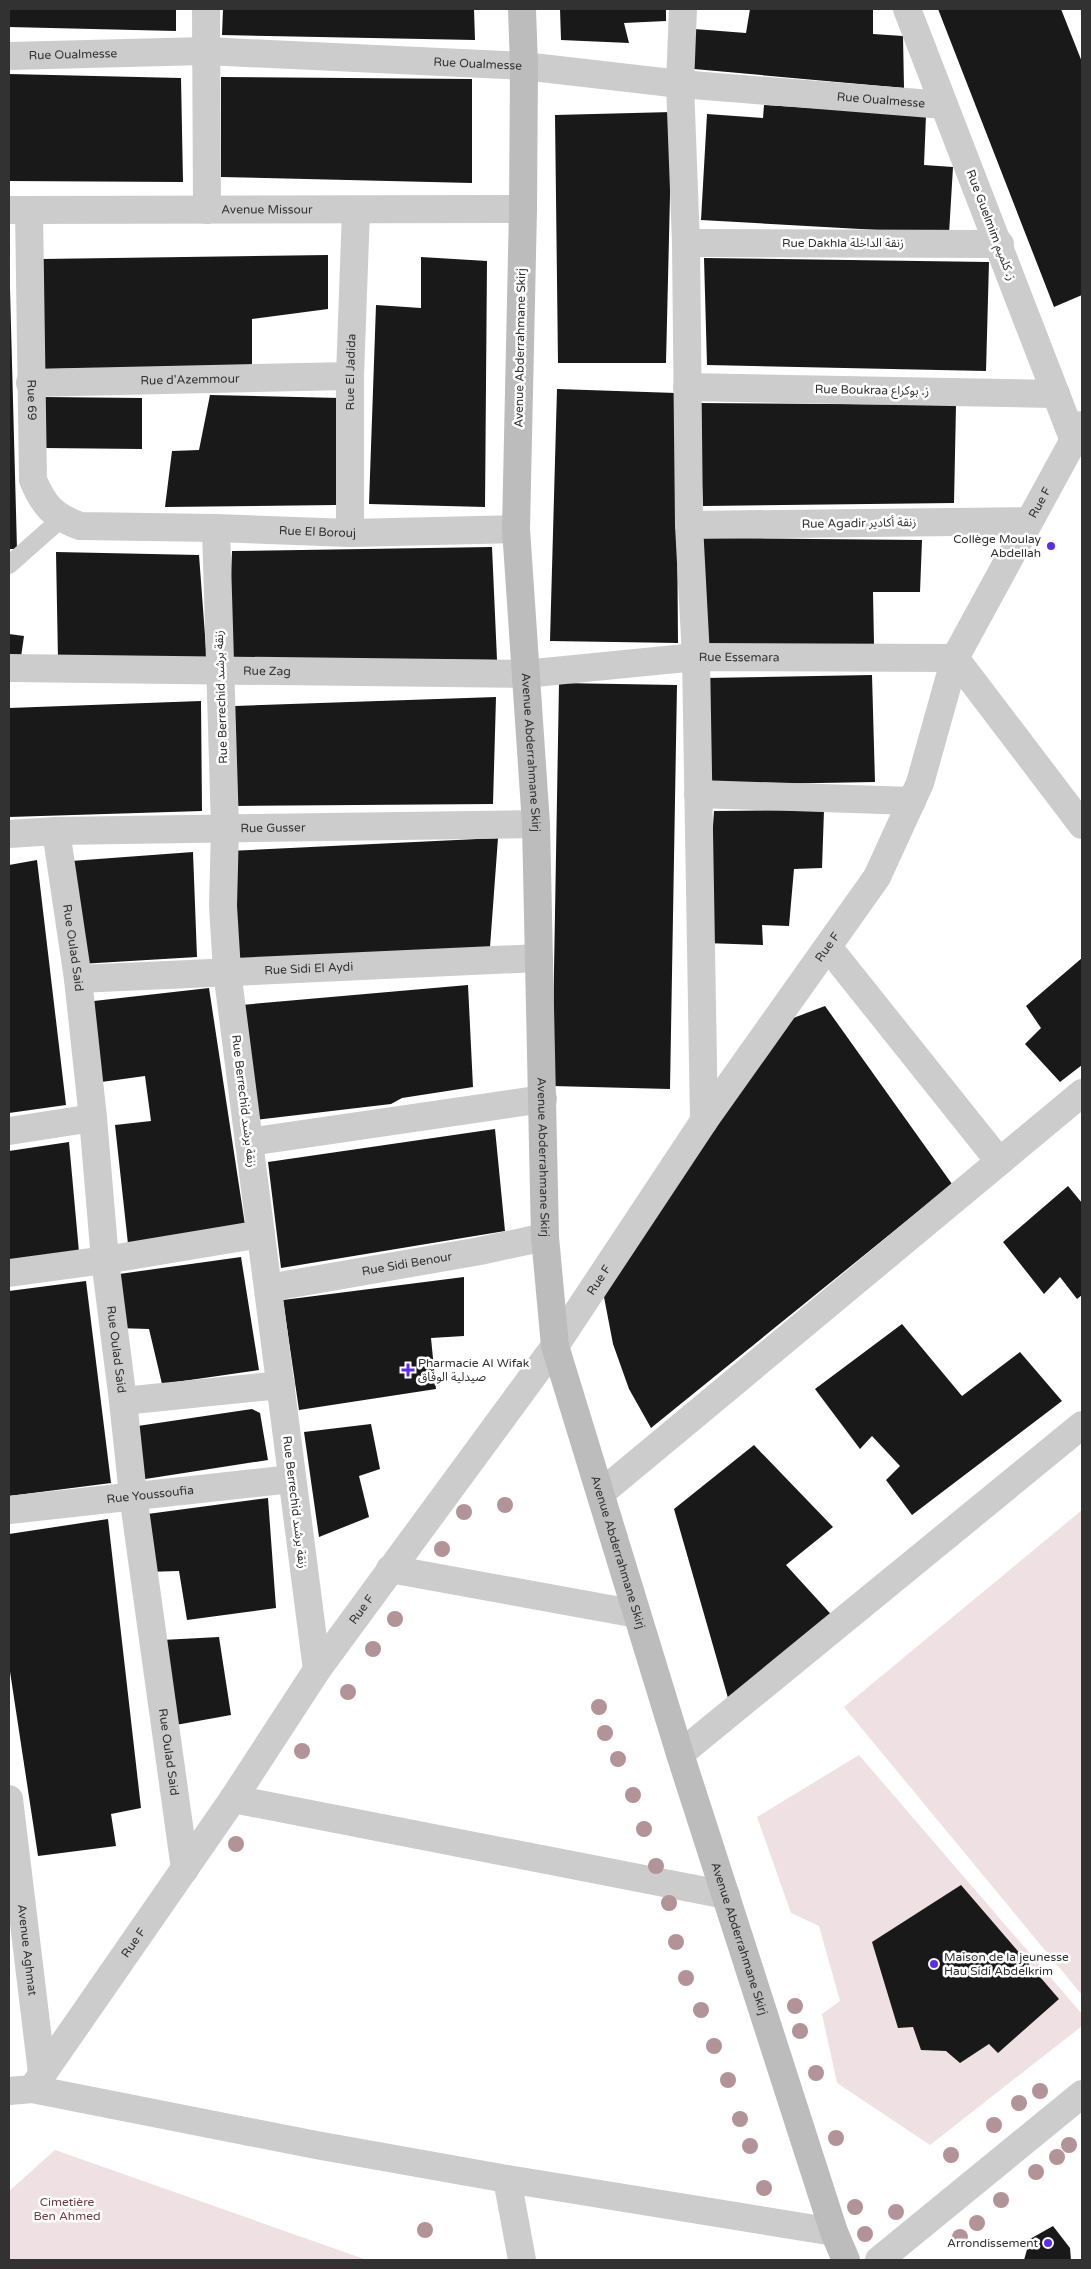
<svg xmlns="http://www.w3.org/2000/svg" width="1091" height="2269" viewBox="0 0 1091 2269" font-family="'Varela Round','Noto Sans Arabic',sans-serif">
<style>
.green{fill:#efe0e3}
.building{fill:#191919}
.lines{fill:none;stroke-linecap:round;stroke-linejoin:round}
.lane{stroke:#ccc;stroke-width:18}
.street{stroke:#ccc;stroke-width:28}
.secondary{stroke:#bcbcbc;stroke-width:28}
.tree{fill:#b19398}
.poi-dot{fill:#5c2df0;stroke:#fff;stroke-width:2}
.labels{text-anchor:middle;stroke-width:5;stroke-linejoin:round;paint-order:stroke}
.street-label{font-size:12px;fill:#323232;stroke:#fff}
.poi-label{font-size:12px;fill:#323232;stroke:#fff;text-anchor:end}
.park-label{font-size:12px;fill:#713b44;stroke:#fff}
</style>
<rect width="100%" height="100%" fill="#fff"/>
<!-- green -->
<path class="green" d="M1082,1510V1995L844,1707Z
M859,1755L1082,2014V2026L930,2145L837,2083L822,2014L840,2001L819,1926L791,1913L757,1817Z
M55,2150L367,2260H9V2191Z"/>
<!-- building -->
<path class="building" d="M9,9H176V31L9,27Z
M223,9H474L475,40L222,35Z
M560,9H666V21L624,23L629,43L561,40Z
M750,9H873V34L903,36L904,88L694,69V29L746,33Z
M938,9H1061L1082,62V295L1054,307Z
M9,74L181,78L183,182L9,181Z
M221,77L472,79V183L221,177Z
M764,105L926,115L924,165L953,167L949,234L701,220L707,114L763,118Z
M672,112L666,363H558L555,115Z
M328,255V309L252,319V367L42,369V259Z
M421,257L487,261L485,507L369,504L376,305L421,308Z
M704,258L989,262L986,371L707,365Z
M9,289H10L17,549H9Z
M557,389L676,393L678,643L550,641Z
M210,395L341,398L337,505L165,507L172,451L199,450Z
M44,397L142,398V449L44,448Z
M698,403L956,405L954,503L703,506Z
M702,538L922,540L920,592H873L874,644L703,645Z
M492,547L497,660L228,658L232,551Z
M56,552L199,555L207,662L58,660Z
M9,634L24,636L20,664L9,663Z
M872,675L875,782L707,785L704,678Z
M559,683L677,685L670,1089L552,1086Z
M496,697L493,804L233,806L235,706Z
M201,701L202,811L9,817V708Z
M824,810L822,868L794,869L789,926L762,925L763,945L705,943L714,811Z
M498,838L490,947L229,960L228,851Z
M193,852L197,957L80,964L71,861Z
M37,860L66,1105L9,1113V865Z
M1082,958V1065L1060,1082L1025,1044L1041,1028L1026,1006Z
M468,985L473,1087L402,1098L391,1104L255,1120L241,1005Z
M209,988L245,1225L128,1244L115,1125L151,1121L145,1076L94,1083L85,1002Z
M825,1006L952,1184L651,1428L629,1389L613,1344L604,1297L617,1259L788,1020Z
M495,1129L505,1231L281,1268L268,1162Z
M69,1142L79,1252L9,1261V1151Z
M1068,1186L1082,1203V1295L1077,1299L1060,1277L1044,1294L1003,1242Z
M241,1257L259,1370L162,1384L149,1329L117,1328L112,1275Z
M464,1277V1336L431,1338L436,1389L299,1410L283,1300Z
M86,1281L111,1483L9,1496V1291Z
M902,1324L962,1396L1020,1352L1062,1401L912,1515L886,1480L900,1466L872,1436L860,1449L815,1389Z
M252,1409L260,1413L268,1460L139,1480L131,1427Z
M371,1424L380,1469L359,1476L369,1517L319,1537L304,1432Z
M754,1445L833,1527L786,1565L838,1622L728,1698L674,1509Z
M268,1498L276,1608L187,1620L179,1571L145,1572L140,1515Z
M108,1519L141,1808L111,1814L116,1846L38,1856L9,1665V1534Z
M219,1637L231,1715L170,1726L162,1640Z
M961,1885L1059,1999L998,2053L989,2044L960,2063L946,2051L921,2050L913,2027L898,2028L872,1942Z
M1053,2226L1070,2248L1071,2260H1024L1030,2239Z"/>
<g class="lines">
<!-- lane -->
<path class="lane" d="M9,565L61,519"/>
<!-- street -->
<g class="street">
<path d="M206,9L207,210"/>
<path d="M683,9L680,84L686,243L689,525L696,657L704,1121"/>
<path d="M907,9L1074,441"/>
<path id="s1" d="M9,56L205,51L524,66L680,84L944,105"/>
<path id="s2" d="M9,210L523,209"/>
<path id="s3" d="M29,210L33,480C44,506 53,516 80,526L216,528L350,533L516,529"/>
<path d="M686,243L1000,244"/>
<path id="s4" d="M30,383L350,376"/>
<path d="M687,387L1056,394"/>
<path d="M689,525L1029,521"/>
<path d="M216,528L225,828L223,906L227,971L317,1670"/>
<path id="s5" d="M350,533V376L356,210"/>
<path id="s6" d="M9,668L524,674L696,657L955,658L1082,825"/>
<path d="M698,794L912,801"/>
<path id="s7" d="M56,831L78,979L93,1118L105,1260L123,1401L133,1495L185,1869"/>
<path id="s8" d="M9,834L56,831L536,824"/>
<path d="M828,947L999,1161"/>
<path id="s9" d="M78,979L539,958"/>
<path d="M9,1131L93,1118"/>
<path d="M249,1142L543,1099"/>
<path d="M9,1273L105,1260L261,1234"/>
<path id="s10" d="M268,1288L480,1251L545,1237"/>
<path d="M123,1401L281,1385"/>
<path d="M601,1493L1082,1093"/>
<path id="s11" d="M9,1510L292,1479"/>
<path d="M390,1569L637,1614"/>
<path d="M680,1754L1082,1425"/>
<path id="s12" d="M9,1799L42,2073"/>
<path d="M233,1799L726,1895"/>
<path id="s13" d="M32,2089L233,1799L317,1670L555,1346L704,1121L877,877L920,783L955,658L1082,425"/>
<path d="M9,2091L32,2089L316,2145L507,2179L834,2232"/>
<path d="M507,2179L522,2260"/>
<path d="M879,2260L1082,2094"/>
</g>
<!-- secondary -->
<path class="secondary" id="s14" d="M522,9L524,66L523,209L516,529L536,824L545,1237L555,1346L680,1754L834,2232L846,2260"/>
</g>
<!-- trees -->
<g class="tree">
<circle cx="505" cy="1505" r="8"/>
<circle cx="464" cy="1512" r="8"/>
<circle cx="442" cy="1549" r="8"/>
<circle cx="395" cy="1619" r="8"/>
<circle cx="373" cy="1649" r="8"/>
<circle cx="348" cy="1692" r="8"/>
<circle cx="599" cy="1707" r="8"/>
<circle cx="605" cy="1733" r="8"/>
<circle cx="302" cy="1751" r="8"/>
<circle cx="618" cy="1759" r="8"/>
<circle cx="633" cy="1795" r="8"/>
<circle cx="644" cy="1829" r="8"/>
<circle cx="236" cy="1844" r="8"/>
<circle cx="656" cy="1866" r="8"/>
<circle cx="669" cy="1903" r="8"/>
<circle cx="676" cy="1942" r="8"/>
<circle cx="686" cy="1978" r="8"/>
<circle cx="795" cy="2006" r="8"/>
<circle cx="701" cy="2010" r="8"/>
<circle cx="800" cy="2031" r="8"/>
<circle cx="714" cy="2046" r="8"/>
<circle cx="816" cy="2073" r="8"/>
<circle cx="728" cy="2080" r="8"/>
<circle cx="1040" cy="2091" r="8"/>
<circle cx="1019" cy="2103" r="8"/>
<circle cx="740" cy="2119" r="8"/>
<circle cx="994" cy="2125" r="8"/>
<circle cx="836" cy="2138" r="8"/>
<circle cx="1069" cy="2145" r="8"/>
<circle cx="750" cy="2146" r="8"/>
<circle cx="951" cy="2155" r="8"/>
<circle cx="1057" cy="2157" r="8"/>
<circle cx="1036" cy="2172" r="8"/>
<circle cx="764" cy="2188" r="8"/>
<circle cx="1001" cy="2200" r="8"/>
<circle cx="855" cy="2207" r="8"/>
<circle cx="896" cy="2212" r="8"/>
<circle cx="977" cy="2223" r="8"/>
<circle cx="425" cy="2230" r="8"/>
<circle cx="865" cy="2234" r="8"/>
<circle cx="960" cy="2237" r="8"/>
</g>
<!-- markers -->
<g class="poi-dot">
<circle cx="1051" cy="546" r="5"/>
<path d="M405.5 1362.5h5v5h5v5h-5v5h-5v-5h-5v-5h5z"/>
<circle cx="934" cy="1964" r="5"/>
<circle cx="1048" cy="2243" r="5"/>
</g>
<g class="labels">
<!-- street labels -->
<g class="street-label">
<text dy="4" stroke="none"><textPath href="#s1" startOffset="64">Rue Oualmesse</textPath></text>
<text dy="4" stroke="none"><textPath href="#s1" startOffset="469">Rue Oualmesse</textPath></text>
<text dy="4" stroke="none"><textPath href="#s1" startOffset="874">Rue Oualmesse</textPath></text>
<text dy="4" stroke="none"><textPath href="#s2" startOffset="258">Avenue Missour</textPath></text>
<text transform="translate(991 225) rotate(69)" y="4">Rue Guelmim ز. كلميم</text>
<text x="843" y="247">Rue Dakhla زنقة الداخلة</text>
<text transform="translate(520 348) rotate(-89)" y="4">Avenue Abderrahmane Skirj</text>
<text dy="4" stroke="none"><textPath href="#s5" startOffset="161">Rue El Jadida</textPath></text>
<text dy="4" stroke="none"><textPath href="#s4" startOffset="160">Rue d'Azemmour</textPath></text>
<text transform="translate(872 390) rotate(1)" y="4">Rue Boukraa ز. بوكراع</text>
<text dy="4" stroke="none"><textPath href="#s3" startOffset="190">Rue 69</textPath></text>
<text dy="4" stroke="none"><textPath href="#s13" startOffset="1888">Rue F</textPath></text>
<text transform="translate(859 523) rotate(-1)" y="4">Rue Agadir زنقة أكادير</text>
<text dy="4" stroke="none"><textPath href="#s3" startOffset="576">Rue El Borouj</textPath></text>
<text dy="4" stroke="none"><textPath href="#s6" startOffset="731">Rue Essemara</textPath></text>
<text dy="4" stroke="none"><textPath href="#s6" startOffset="258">Rue Zag</textPath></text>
<text transform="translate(221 697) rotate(-92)" y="4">Rue Berrechid زنقة برشىد</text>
<text dy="4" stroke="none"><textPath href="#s14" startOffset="744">Avenue Abderrahmane Skirj</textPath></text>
<text dy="4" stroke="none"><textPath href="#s8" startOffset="264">Rue Gusser</textPath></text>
<text dy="4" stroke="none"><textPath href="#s13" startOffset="1392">Rue F</textPath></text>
<text dy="4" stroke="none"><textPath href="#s7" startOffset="118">Rue Oulad Said</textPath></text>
<text dy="4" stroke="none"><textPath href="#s9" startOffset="231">Rue Sidi El Aydi</textPath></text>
<text transform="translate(244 1101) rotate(83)" y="4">Rue Berrechid زنقة برشىد</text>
<text dy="4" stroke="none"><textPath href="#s14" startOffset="1149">Avenue Abderrahmane Skirj</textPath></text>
<text dy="4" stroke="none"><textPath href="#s10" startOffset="141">Rue Sidi Benour</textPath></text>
<text dy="4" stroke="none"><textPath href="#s13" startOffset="988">Rue F</textPath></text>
<text dy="4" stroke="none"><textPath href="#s7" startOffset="522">Rue Oulad Said</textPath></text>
<text dy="4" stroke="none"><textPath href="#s11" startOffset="142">Rue Youssoufia</textPath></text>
<text transform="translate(295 1502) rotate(83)" y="4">Rue Berrechid زنقة برشىد</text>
<text dy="4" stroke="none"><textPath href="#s14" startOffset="1554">Avenue Abderrahmane Skirj</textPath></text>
<text dy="4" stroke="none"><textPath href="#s13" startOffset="582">Rue F</textPath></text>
<text dy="4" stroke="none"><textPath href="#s7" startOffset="928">Rue Oulad Said</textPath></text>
<text dy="4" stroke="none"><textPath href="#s14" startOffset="1959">Avenue Abderrahmane Skirj</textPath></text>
<text dy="4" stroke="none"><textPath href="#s13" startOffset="178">Rue F</textPath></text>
<text dy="4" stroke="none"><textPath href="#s12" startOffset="152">Avenue Aghmat</textPath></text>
</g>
<!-- poi labels -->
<g class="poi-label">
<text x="1041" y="543">Collège Moulay<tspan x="1041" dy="14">Abdellah</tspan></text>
<text x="418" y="1367" text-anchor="start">Pharmacie Al Wifak<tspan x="418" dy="14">صيدلية الوفاق</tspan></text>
<text x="944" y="1961" text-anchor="start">Maison de la jeunesse<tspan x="944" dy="14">Hau Sidi Abdelkrim</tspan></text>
<text x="1038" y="2247">Arrondissement</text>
</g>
<!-- park labels -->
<g class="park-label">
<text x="67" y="2206">Cimetière<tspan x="67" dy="14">Ben Ahmed</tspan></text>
</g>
</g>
<!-- border -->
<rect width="1091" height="2269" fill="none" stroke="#323232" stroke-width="20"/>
</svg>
